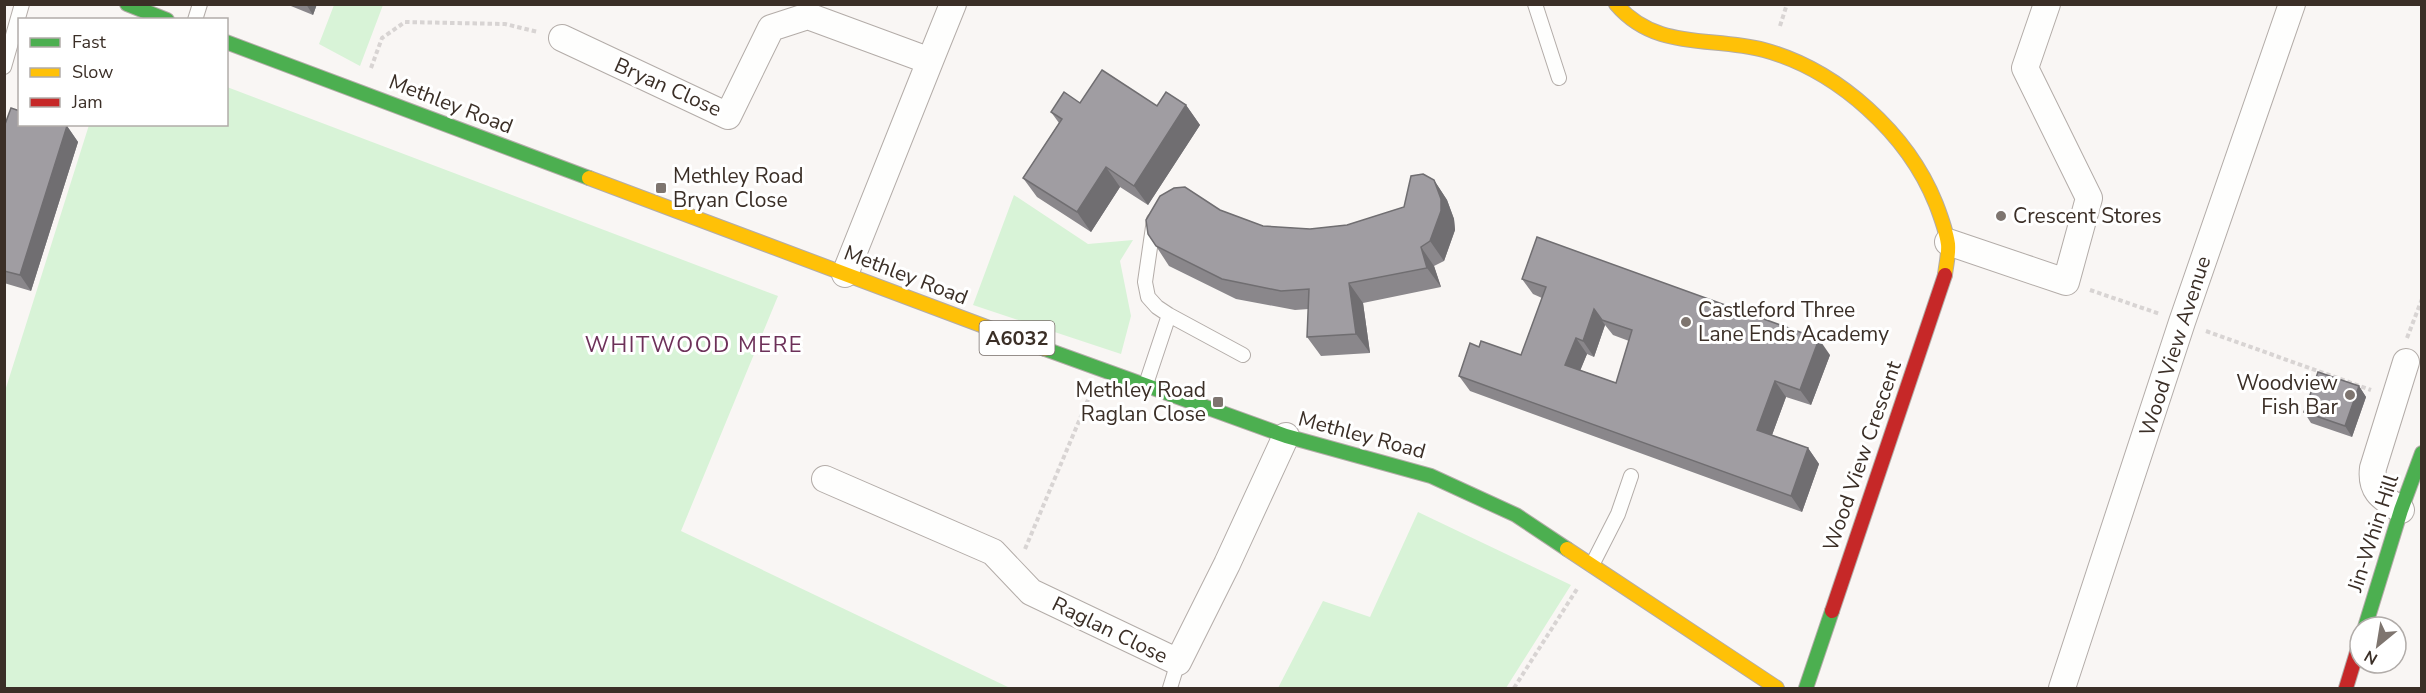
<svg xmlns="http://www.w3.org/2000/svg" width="2426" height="693" viewBox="0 0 2426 693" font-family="'Nunito Sans',sans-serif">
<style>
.green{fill:#d8f3d7}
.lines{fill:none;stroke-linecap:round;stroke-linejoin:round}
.lane-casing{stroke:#b3aca8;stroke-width:16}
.street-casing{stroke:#b3aca8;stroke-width:28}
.fast-casing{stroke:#b3aca8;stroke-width:16}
.slow-casing{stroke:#b3aca8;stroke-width:16}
.jam-casing{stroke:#b3aca8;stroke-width:16}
.path{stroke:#d8d4d3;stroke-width:4;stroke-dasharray:4.5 3;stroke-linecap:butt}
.lane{stroke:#fefefd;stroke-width:14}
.street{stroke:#fefefd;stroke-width:26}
.fast{stroke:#4caf50;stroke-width:14}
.slow{stroke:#ffc107;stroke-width:14}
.jam{stroke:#c62828;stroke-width:14}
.wall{fill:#8a878b;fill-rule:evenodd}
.shaded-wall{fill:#706e71}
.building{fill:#a09da2;stroke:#706e71;stroke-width:1.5;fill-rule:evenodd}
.poi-dot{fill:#7e756f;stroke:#fff;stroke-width:2}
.labels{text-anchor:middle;stroke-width:6;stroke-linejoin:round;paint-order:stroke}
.shield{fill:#fff;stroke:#766d68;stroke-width:1.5}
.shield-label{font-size:20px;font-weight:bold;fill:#3b2f27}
.street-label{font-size:21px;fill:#3b2f27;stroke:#fff}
.poi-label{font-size:21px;fill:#3b2f27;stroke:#fff;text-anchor:start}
.neighbourhood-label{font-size:22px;letter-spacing:1.5px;fill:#6d3159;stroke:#fff}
</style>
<rect width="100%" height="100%" fill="#f9f6f4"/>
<!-- green -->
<path class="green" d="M334,5H383L360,66L319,44Z
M227,87L778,296L681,531L1010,688H5V391L89,125L226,124Z
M1014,195L1088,244L1133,240L1120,261L1131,316L1121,354L973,305Z
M1418,512L1571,585L1506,688H1278L1323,601L1370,617Z"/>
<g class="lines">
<!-- lane casing -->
<g class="lane-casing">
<path id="lane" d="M1535,4L1559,78
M195,20L200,4
M4,67L22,4
M1154,220L1145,282L1148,297L1157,307L1169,315L1243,355
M1146,384L1169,315
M1592,565L1618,514L1631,476
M1170,688L1178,662"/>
</g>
<!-- street casing -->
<g class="street-casing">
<path id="street" d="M562,38L728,116L771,28L808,16L930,61L845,274
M930,61L953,4
M1948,242L2066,282L2089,198L2025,68L2047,4
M825,479L993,552L1031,592L1178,662L1227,564L1286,436
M2401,510C2383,498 2370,492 2373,468L2406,362
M2062,688L2182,322L2292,4"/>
</g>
<!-- fast casing -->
<g class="fast-casing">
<path id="fast" d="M127,4L167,20
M226,42L589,178
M1045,349L1286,436L1431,476L1516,515L1567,549
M2365,627L2401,510L2422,453
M1806,688L1832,611"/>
</g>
<!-- slow casing -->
<g class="slow-casing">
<path id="slow" d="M1616,4C1656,51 1711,36 1764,50C1838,70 1908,134 1936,204C1941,217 1946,230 1948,244C1949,254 1946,265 1945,275
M589,178L1045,349
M1567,549L1777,688"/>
</g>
<!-- jam casing -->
<g class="jam-casing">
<path id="jam" d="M1832,611L1945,275
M2346,688L2360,642"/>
</g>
<!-- path -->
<path class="path" d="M1780,26L1787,4
M371,68L382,38L405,22L505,24L538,32
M2090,290L2160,314
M2206,331L2371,390
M2407,338L2422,299
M1025,549L1090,395
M1514,688L1577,589"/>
<!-- lane -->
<use href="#lane" class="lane"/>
<!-- street -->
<use href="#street" class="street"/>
<!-- fast -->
<use href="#fast" class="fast"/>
<!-- slow -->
<use href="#slow" class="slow"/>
<!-- jam -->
<use href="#jam" class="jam"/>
</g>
<!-- wall -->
<path class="wall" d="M286,4H317L313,15Z
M1080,103L1157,106L1186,105L1200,125L1148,205L1120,187L1091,232L1037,197L1023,178L1059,123L1051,112Z
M67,126L78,142L31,291L4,283V127Z
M1434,180L1447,200L1454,219L1455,230L1444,261L1434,266L1441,287L1363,303L1370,353L1321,356L1307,337L1309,309L1295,310L1236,299L1169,266L1156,246L1220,210L1263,226L1310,229L1347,225L1404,207Z
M1522,279L1830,355L1811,405L1786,397L1772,435L1808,448L1819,464L1802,512L1470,391L1459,376L1479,347L1521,355L1542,298L1533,294ZM1605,325L1613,335L1629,341L1616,383L1580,370L1587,354L1594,357Z
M2359,386L2366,397L2352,437L2311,423L2304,412Z"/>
<!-- shaded-wall -->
<path class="shaded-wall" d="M306,4H317L313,15Z
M1186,105L1200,125L1148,205L1134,186Z
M67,126L78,142L31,291L20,275Z
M1106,167L1120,187L1091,232L1077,212Z
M1434,180L1447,200L1454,219L1455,230L1444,261L1430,241Z
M1421,247L1434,266L1441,287L1427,268Z
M1349,283L1363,303L1370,353L1356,334Z
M1594,309L1605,325L1594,357L1583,341Z
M1576,338L1587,354L1576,381L1565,365Z
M1819,339L1830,355L1811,405L1800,390Z
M1775,381L1786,397L1768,446L1757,430Z
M2359,386L2366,397L2352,437L2345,426Z
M1808,448L1819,464L1802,512L1791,496Z"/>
<!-- building -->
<path class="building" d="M1102,70L1157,106L1166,92L1186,105L1134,186L1106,167L1077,212L1023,178L1062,119L1051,112L1064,92L1080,103Z
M11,108L20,111V124H62L67,126L20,275L4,271V127Z
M1423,174L1434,180L1441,199V211L1430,241L1421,247L1427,268L1349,283L1356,334L1307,337L1309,289L1281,291L1222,279L1156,246L1148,234L1146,220L1160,196L1174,188L1185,187L1220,210L1263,226L1310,229L1347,225L1404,207L1411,176Z
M1537,237L1819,339L1800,390L1775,381L1757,430L1808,448L1791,496L1459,376L1470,343L1479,347L1481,341L1521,355L1546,287L1522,279ZM1594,309L1602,320L1632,330L1616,383L1565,365L1576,338L1583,341Z
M2318,372L2359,386L2345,426L2304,412Z"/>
<!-- markers -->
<g class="poi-dot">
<rect x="655" y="182" width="12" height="12" rx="3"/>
<circle cx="2001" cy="216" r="6"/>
<circle cx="1686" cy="322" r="6"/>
<circle cx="2350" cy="395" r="6"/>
<rect x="1212" y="396" width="12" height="12" rx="3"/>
</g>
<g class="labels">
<!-- shield labels -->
<rect class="shield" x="979.5" y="321" width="75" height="34" rx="4.5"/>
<g class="shield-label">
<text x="1017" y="345">A6032</text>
</g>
<!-- street labels -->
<g class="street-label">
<text transform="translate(668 87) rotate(24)" y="7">Bryan Close</text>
<text transform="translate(451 104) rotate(21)" y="7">Methley Road</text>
<text transform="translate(906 275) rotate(21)" y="7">Methley Road</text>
<text transform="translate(2175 346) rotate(-72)" y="7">Wood View Avenue</text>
<text transform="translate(1362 435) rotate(15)" y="7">Methley Road</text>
<text transform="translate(1862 456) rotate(-71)" y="7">Wood View Crescent</text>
<text transform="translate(2373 533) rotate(-72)" y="7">Jin-Whin Hill</text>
<text transform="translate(1110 630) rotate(26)" y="7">Raglan Close</text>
</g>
<!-- poi labels -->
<g class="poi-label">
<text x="673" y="183">Methley Road<tspan x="673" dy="24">Bryan Close</tspan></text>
<text x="2013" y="223">Crescent Stores</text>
<text x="1698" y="317">Castleford Three<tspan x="1698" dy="24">Lane Ends Academy</tspan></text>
<text x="2338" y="390" text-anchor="end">Woodview<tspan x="2338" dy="24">Fish Bar</tspan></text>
<text x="1206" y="397" text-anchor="end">Methley Road<tspan x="1206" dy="24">Raglan Close</tspan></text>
</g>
<!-- neighbourhood labels -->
<g class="neighbourhood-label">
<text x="694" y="352">WHITWOOD MERE</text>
</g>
</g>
<!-- border -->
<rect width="2426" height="693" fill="none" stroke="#3b2f27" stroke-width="12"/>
<!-- legend -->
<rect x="18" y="18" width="210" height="108" fill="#ffffff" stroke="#b1aca9" stroke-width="1.5"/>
<rect x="30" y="38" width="30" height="9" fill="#4caf50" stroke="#b1aca9" stroke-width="1.5"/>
<text x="72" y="48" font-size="18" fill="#3b2f27">Fast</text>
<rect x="30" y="68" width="30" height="9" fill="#ffc107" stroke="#b1aca9" stroke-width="1.5"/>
<text x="72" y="78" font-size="18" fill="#3b2f27">Slow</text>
<rect x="30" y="98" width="30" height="9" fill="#c62828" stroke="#b1aca9" stroke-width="1.5"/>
<text x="72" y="108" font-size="18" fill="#3b2f27">Jam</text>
<!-- north arrow -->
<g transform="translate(2378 645) rotate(210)"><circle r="28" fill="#ffffff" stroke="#b1aca9" stroke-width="1.5"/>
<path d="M0-4.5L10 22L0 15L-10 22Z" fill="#7e756f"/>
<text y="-9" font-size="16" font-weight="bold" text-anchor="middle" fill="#3b2f27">N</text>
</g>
</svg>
